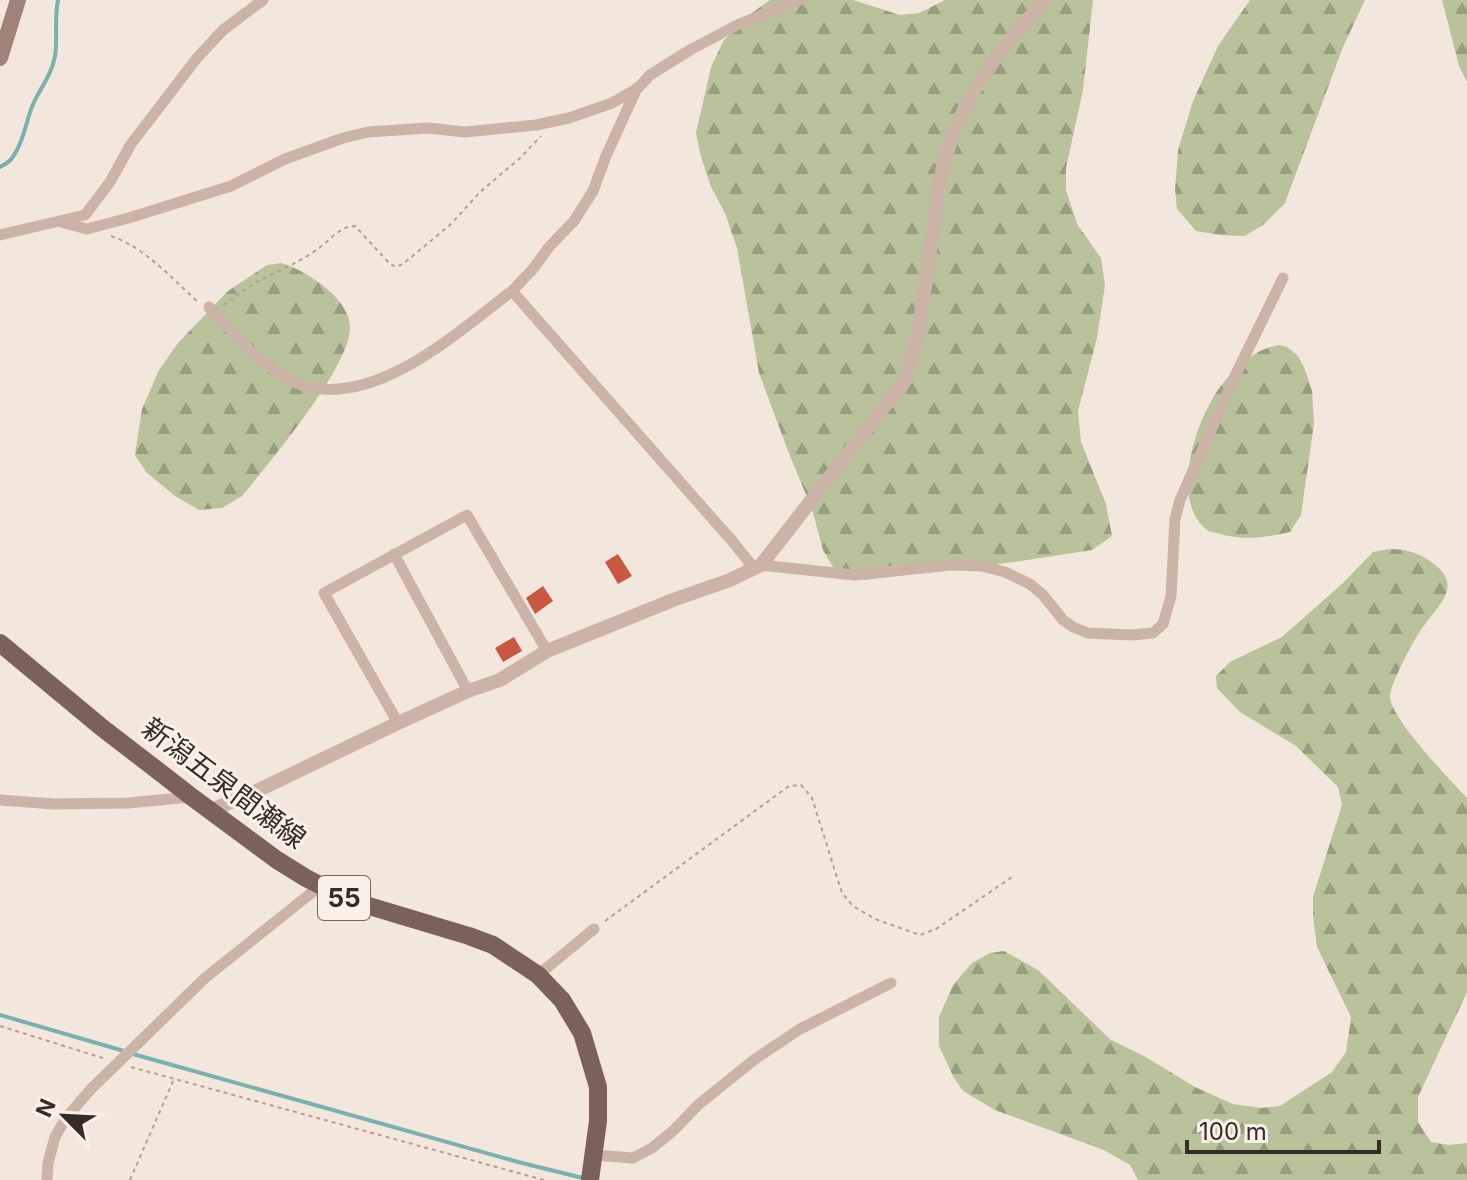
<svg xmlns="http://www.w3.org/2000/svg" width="1467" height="1180" viewBox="0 0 1467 1180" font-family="Inter,'Noto Sans JP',sans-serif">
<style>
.forest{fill:url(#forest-firs)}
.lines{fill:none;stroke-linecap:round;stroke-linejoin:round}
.stream{stroke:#7ab0ae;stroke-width:4}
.building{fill:#c85844}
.path{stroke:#b79e91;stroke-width:2;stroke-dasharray:4 4;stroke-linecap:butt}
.minor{stroke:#cbb4a7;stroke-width:11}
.tertiary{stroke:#cbb4a7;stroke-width:14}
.secondary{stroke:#9f8379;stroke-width:16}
.primary{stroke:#7a6159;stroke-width:18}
.labels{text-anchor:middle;stroke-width:6;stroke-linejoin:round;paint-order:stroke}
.shield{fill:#faf0e8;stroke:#726662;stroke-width:2}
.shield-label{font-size:26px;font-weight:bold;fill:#372b28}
.street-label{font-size:28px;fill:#372b28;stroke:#faf0e8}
</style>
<defs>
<pattern id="forest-firs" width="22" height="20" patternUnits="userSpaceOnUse" patternTransform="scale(2)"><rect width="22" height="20" fill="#b9c29b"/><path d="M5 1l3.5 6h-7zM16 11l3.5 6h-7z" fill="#979e7e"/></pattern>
</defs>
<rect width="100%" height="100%" fill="#f3e6dc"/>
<!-- forest -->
<path class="forest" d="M770,0H853L900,15L919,13L945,0H1093L1083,90L1066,168V190L1077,224L1101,258L1105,285L1097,338L1078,411L1081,442L1106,504L1112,536L1092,550L1014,562L864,580L833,567L823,550L812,509L788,451L759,373L737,248L725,213L711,187L701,157L696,133L711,67L724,40L752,13Z
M1250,0H1365L1343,47L1285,203L1263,225L1245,236L1220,235L1196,231L1177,209L1175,190L1178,150L1193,101L1218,46Z
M1442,0H1467V82L1459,66Z
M281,263C306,270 349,298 350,326C352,365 268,464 242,496L222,508L199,510L175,496L146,472L135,455L142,409L159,370L178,343L228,291L267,265Z
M1279,345L1287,347L1297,355L1304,367L1312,391L1314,423L1301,515L1290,532C1263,538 1243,541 1217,533C1213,532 1209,532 1206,529C1168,498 1198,412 1224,382C1239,364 1256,349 1279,345Z
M1389,549C1407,549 1420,553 1434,564C1465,587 1435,608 1421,630C1413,641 1391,683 1390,696C1389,717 1451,781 1467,798V992L1418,1097V1122L1431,1142L1448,1145L1467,1143V1180H1138L1130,1165L1104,1150L995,1110L963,1091L953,1076L939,1046V1017L953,985L972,963L990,953L1004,951L1038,970L1111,1040L1144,1056L1195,1087L1233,1104L1261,1108L1280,1106L1332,1072L1346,1052L1351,1017L1317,947L1313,915V897L1342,805L1338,787L1296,746L1240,712L1217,688L1216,676L1230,662L1282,637L1343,583L1373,552Z"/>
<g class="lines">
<!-- stream -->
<path class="stream" d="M0,167C6,164 11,161 14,155C25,139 26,119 34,102C41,87 52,74 55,56C58,38 54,19 58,0
M0,1015L124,1051
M133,1054L518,1162L583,1178"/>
</g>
<!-- building -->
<path class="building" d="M618,554L632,576L618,584L605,562Z
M543,586L553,601L535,614L526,598Z
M514,637L522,651L503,662L495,648Z"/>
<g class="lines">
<!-- path -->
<path class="path" d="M111,236C146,248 171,278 198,302
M223,305C234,298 244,290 255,283C276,272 298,263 318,249C330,240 340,226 355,226L390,264L396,267L403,264L451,224L480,192L519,159L541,136
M605,921L789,786L801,785L812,798L842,893L853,906L875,919L920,935L936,929L1012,877
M0,1026L106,1059
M131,1067L544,1180
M130,1180L174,1079"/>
<!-- minor -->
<path class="minor" d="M637,88L606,156L593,191L574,221L549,247L533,269L512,291L733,542L753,567
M61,222L87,229L132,217L231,186L285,159L343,138L368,132L428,128L465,132L536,125L569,118L612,103L638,88L650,75L690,50L739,24L800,0
M0,235L85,215L110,182L131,144L197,58L223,30L263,0
M209,307C232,333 273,379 308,387C380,404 459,331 512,291
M394,554L468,691
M761,565L854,575L951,565L982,566L1005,572L1030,584L1043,595L1063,620L1073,627L1088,633L1131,635L1153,633L1163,624L1171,596L1175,519L1180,500L1235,376L1283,278
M398,723L324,593L467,515L547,651
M0,800L54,804L128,803L191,797
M538,975L594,929
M594,1155L633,1158L652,1148L674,1130L698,1105L755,1059L800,1029L891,983
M47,1180L48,1163L55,1137L66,1118L91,1089L205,978L320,886"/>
<!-- tertiary -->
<path class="tertiary" d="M211,810L244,797L398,723L468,691L500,680L547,651L673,600L730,580L761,565L905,380L918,335L940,181C954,109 995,51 1046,0"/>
<!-- secondary -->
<path class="secondary" d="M0,58L18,0"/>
<!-- primary -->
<path class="primary" d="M0,643L100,726L192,797L277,860L306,878L349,900L469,936L493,945L538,975L562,1000L582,1033L598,1087V1121L590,1180"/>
</g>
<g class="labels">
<!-- shield labels -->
<rect class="shield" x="318" y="876" width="52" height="44" rx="6"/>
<g class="shield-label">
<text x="344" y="907">55</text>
</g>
<!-- street labels -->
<g class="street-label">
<text transform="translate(224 783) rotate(37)" y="10">新潟五泉間瀬線</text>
</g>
</g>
<!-- north arrow -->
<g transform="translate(64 1116) rotate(294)" stroke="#faf0e8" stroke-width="6" paint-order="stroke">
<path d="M0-6L14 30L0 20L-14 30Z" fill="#372b28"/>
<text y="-12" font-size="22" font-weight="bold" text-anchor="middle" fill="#372b28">N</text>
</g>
<!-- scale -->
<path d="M1187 1140v12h192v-12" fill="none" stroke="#372b28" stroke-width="4"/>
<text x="1199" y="1140" font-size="24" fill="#372b28" stroke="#faf0e8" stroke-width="6" paint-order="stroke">100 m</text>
</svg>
